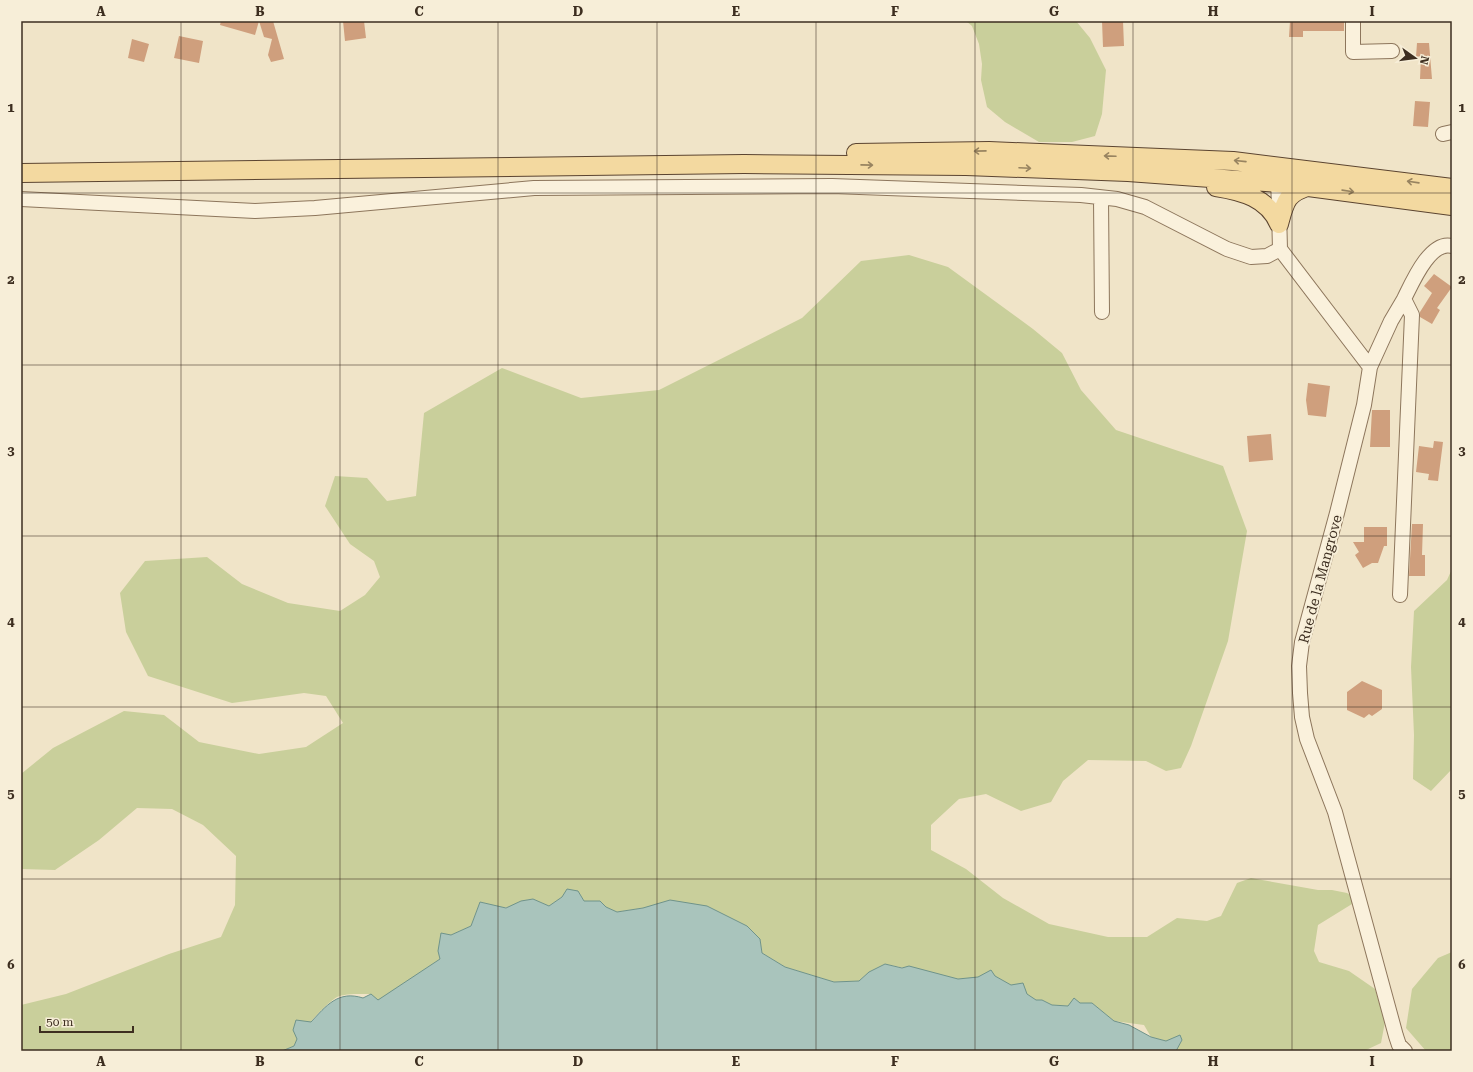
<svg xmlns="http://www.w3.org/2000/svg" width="1473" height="1072" viewBox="0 0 1473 1072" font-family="'Roboto Serif',serif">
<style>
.green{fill:#c9cf9b}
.water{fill:#a9c4bc;stroke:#6f938a}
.building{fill:#cf9f7d}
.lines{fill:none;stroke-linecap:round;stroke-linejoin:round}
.minor-casing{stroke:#8d765c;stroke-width:16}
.major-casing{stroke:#5b4430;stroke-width:20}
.minor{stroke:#faf1dc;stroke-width:14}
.major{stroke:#f3d9a0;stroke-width:18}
.oneway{stroke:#988460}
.grid{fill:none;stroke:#3d2e20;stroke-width:1;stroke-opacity:0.55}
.labels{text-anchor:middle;stroke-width:4;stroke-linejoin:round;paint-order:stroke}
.street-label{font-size:14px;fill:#3d2e20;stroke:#f7eed8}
.neatline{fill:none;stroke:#3d2e20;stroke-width:1.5}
.grid-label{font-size:13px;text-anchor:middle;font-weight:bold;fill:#3d2e20}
</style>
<rect width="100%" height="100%" fill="#f0e4c8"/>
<!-- green -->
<path class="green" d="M966,21H1076L1090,38L1106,70L1102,114L1095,136L1072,142H1039L1005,122L987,107L981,80L982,64L979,44L972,26Z
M909,255L948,267L1033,329L1062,353L1081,390L1116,430L1223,466L1247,531L1228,641L1191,746L1181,768L1166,771L1146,761L1088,760L1063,781L1051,802L1021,811L986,794L959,799L931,825V850L966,869L1003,898L1049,924L1108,937H1147L1177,918L1207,921L1221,916L1237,883L1251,878L1318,890H1332L1347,893L1352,896V904L1318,925L1314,951L1319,962L1349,971L1375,989L1385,1022L1381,1043L1364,1051H1176L1182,1040L1166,1041L1151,1037L1144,1025L1114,1021L1092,1003H1080L1074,999L1069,1006L1052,1005L1042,1000H1036L995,976L958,979L885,964L869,972L859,981L834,982L785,967L762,953L760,939L747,926L707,906L643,908L617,912L605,907L600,901H584L578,891L562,897L549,906C523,894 530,901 508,907C500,909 487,903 480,902L471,926L451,935L438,951L440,959L378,1001L371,994C362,994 345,993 337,997C325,1004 299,1033 294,1046L282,1051H21V1005L66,994L169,954L221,937L235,905L236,856L203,825L172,809L137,808L99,840L55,870L21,869V774L53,748L124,711L164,715L199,742L259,754L306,747L343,723L326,696L304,693L232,703L148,676L126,632L120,593L145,561L207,557L242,584L288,603L340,611L365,595L380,577L374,561L350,544L325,506L335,476L367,478L387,501L416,496L424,413L502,368L581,398L659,390L802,318L861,261Z
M1452,569V769L1431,791L1413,779L1414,735L1411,667L1414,611L1447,580Z
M1452,952V1051H1426L1406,1028L1412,989L1438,958Z"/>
<!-- water -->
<path class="water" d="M567,889L578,891L584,901H600L606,907L617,912L643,908L670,900L707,906L747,926L760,939L762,953L785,967L834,982L859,981L869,972L885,964L902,968L909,966L958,979L978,977L991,970L995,976L1011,985L1023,983L1027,994L1036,1000H1042L1052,1005L1068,1006L1074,998L1080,1003H1092L1114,1021L1129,1025L1151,1037L1166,1041L1180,1035L1182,1040L1176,1051H282L294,1046L297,1039L293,1030L296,1020L311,1022C326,1006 338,990 363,998L371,994L378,1000L440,959L438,951L441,933L451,935L471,926L480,902L506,908L521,901L533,899L549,906L562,897Z"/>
<!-- building -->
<path class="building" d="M221,21H259L255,35L220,25Z
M259,21H273L284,59L271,62L268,55L272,39L264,37Z
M343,21H364L366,38L345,41Z
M1102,21H1123L1124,46L1103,47Z
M1290,21H1344V31H1303V37H1289Z
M179,36L203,41L199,63L174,58Z
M132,39L149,44L144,62L128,58Z
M1417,43H1429L1432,79H1420L1421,56L1416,57Z
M1415,101L1430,102L1428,127L1413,126Z
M1434,274L1452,287L1437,308L1440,310L1432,324L1420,317V312L1432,293L1424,286Z
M1308,383L1330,386L1326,417L1308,415L1306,400Z
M1372,410H1390V447H1370Z
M1271,434L1273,460L1249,462L1247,436Z
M1434,441L1443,442L1438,481L1428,480L1429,474L1416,472L1419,446L1433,448Z
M1412,524H1423L1422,555H1425V576H1409Z
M1364,527H1387V546H1384L1378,563H1372L1363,568L1355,555L1359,552L1353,542H1364Z
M1362,681L1382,690V709L1372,716L1369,714L1364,718L1347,710V692Z"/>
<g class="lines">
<!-- minor casing -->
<g class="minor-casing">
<path id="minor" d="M1353,21V52L1392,51
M1443,134L1452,132
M1278,174L1280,249L1370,367L1364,405L1337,513L1302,642L1299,666L1300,693L1302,717L1307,739L1335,812L1396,1036L1399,1045L1405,1051
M1101,198L1102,312
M21,199L255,211L315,208L534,188L832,186L1081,195L1117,199L1145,207L1227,249L1251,257L1267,256L1280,249
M1404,299C1412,283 1430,240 1452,246
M1370,367L1391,321L1404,299L1412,315L1400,595"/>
</g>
<!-- major casing -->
<g class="major-casing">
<path id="major" d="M856,153L989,151L1233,161L1452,188
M21,173L744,164L966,166L1128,172L1278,183L1452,206
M1216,187C1242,191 1268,198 1279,224
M1279,224C1285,202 1286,193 1310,186"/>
</g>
<!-- minor -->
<use href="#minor" class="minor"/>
<!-- major -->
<use href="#major" class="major"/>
</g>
<!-- one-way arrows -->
<defs><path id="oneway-shaft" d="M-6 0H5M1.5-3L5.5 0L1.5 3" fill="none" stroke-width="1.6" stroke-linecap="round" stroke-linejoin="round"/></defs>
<g class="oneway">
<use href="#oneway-shaft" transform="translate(980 151) rotate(179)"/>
<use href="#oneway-shaft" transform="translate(1110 156) rotate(-178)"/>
<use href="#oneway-shaft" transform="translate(1240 161) rotate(-174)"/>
<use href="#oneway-shaft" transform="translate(867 165) rotate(1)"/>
<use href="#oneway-shaft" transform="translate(1025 168) rotate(3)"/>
<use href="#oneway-shaft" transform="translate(1413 182) rotate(-172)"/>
<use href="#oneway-shaft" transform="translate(1348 191) rotate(8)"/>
</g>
<!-- grid -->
<path class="grid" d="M181,21V1051M340,21V1051M498,21V1051M657,21V1051M816,21V1051M975,21V1051M1133,21V1051M1292,21V1051M21,193H1452M21,365H1452M21,536H1452M21,707H1452M21,879H1452"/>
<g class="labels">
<!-- street labels -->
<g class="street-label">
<text transform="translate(1320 579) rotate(-75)" y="5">Rue de la Mangrove</text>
</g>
</g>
<!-- border -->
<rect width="1473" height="1072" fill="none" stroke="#f7eed8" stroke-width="44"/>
<!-- north arrow -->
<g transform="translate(1415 58) rotate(104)" stroke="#f7eed8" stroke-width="3" paint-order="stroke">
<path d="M0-3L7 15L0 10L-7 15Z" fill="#3d2e20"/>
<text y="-6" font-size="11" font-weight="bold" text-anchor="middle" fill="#3d2e20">N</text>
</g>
<!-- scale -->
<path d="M40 1026v6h93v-6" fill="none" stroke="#3d2e20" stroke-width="2"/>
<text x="46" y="1026" font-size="12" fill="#3d2e20" stroke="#f7eed8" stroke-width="3" paint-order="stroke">50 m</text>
<rect x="22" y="22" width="1429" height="1028" class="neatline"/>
<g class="grid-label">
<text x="101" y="16">A</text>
<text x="260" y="16">B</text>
<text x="419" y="16">C</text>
<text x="578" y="16">D</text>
<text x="736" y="16">E</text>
<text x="895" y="16">F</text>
<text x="1054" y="16">G</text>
<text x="1213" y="16">H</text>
<text x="1372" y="16">I</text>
<text x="11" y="112">1</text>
<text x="1462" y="112">1</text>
<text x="11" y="284">2</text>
<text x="1462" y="284">2</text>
<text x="11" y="455">3</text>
<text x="1462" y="455">3</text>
<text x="11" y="626">4</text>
<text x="1462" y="626">4</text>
<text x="11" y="798">5</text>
<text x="1462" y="798">5</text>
<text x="11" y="969">6</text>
<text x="1462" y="969">6</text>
<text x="101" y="1066">A</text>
<text x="260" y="1066">B</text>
<text x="419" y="1066">C</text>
<text x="578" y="1066">D</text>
<text x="736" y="1066">E</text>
<text x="895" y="1066">F</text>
<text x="1054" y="1066">G</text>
<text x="1213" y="1066">H</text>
<text x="1372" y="1066">I</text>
</g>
</svg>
